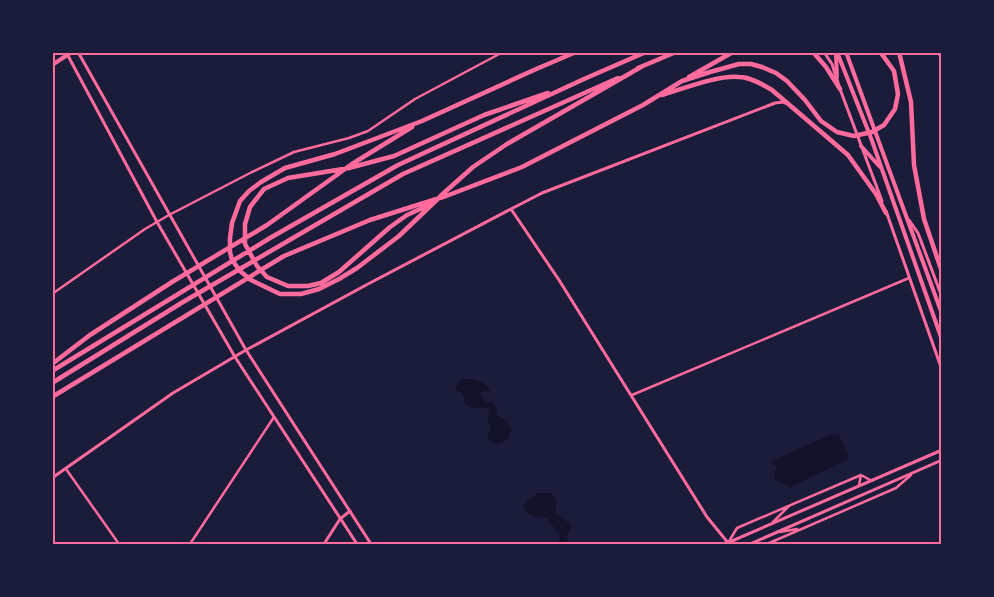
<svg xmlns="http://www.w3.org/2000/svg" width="994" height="597" viewBox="0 0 994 597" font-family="'Times New Roman',serif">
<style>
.water{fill:#12122b}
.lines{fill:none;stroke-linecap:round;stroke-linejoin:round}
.minor{stroke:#ff6b9d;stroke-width:2.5}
.tertiary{stroke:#ff6b9d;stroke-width:3}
.secondary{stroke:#ff6b9d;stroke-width:3}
.primary{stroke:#ff6b9d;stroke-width:4}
.trunk{stroke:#ff6b9d;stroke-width:4}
.motorway{stroke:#ff6b9d;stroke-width:4.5}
.rail{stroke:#a44b75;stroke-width:1}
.neatline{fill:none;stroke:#ff6b9d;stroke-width:2}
</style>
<rect width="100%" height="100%" fill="#1b1b3a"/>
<!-- water -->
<path class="water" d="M461,379C471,379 484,380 490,389L488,393L485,391L480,393C482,400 485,402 493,403L496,407L497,415C504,418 508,422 512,429C509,440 500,447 489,441L488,435L491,428L488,421L489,411L487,408C476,407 472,411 464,402V397L462,392H458L455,388Z
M832,434L839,435L848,454L847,460L790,487L777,481L774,477L776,470V465H773L772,461Z
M538,493H551L557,502L555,512L570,524L571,528L566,536L570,544H558L560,536L547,518L536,517L526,512L523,506L526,502Z"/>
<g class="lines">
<!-- minor -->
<path class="minor" d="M52,294L145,229L169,215L252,172L294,152L349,138L368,131L415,99L503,52
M632,395L909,278
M66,469L119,544
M859,485L861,475
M773,522L789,506
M780,532L797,529
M190,544L274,417
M714,544L728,543L737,528L861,475L872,481
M767,544L896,488L911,475"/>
<!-- tertiary -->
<path class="tertiary" d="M824,52L832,64L840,89L882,201
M511,209L559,280L707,517L729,544
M886,211L942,370
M909,220L918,233L942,297
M52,478L173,393L246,350L368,284L511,209L542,193L775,103L783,102L785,103
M324,544L340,519L350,511"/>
<!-- secondary -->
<path class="secondary" d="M66,52L157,222L235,357L357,544
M78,52L246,350L371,544
M725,544L942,450
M750,544L942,460"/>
<!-- primary -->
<path class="primary" d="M52,65L72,52"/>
<!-- trunk -->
<path class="trunk" d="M837,52L871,138L942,340
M846,52L942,314
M836,55L837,77
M861,146L880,167"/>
<!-- motorway -->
<path class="motorway" d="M576,52L534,70L422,121L335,154L285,168L261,182L249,191L240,201L232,223L230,238V252L232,260L240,271L251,280L280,294H301L319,289L339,279L357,268L399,236L446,191L473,167L507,144L641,67
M813,52L826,67L840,89
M899,52L911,102L914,165L924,219L942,272
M638,68L676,52
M689,77L733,52
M662,95C683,89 717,75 739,77C750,77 762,84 772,90L848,155L876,194L886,213
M429,205L407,215L390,227L339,272L321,283L308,286H288L267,277L257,266L245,244V224L250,207L264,189L288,178L349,168L394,156L484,115L548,93
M52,364L90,335L172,282L267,225L352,164L412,127
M52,371L270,238L398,165L584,79L646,52
M52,383L183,302L403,174L618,78
M52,397L284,256L370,220L446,196L522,167L643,105L682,81L710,72L739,64H751L762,67L776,73L787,81L805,100L821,121L837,132L854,136L872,132L884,125L895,109L898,94L894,71L884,57L880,52"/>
<!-- rail -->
<path class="rail" d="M937,52L942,63"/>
</g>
<!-- border -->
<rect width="994" height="597" fill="none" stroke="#1b1b3a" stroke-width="108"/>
<rect x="54" y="54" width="886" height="489" class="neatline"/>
</svg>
